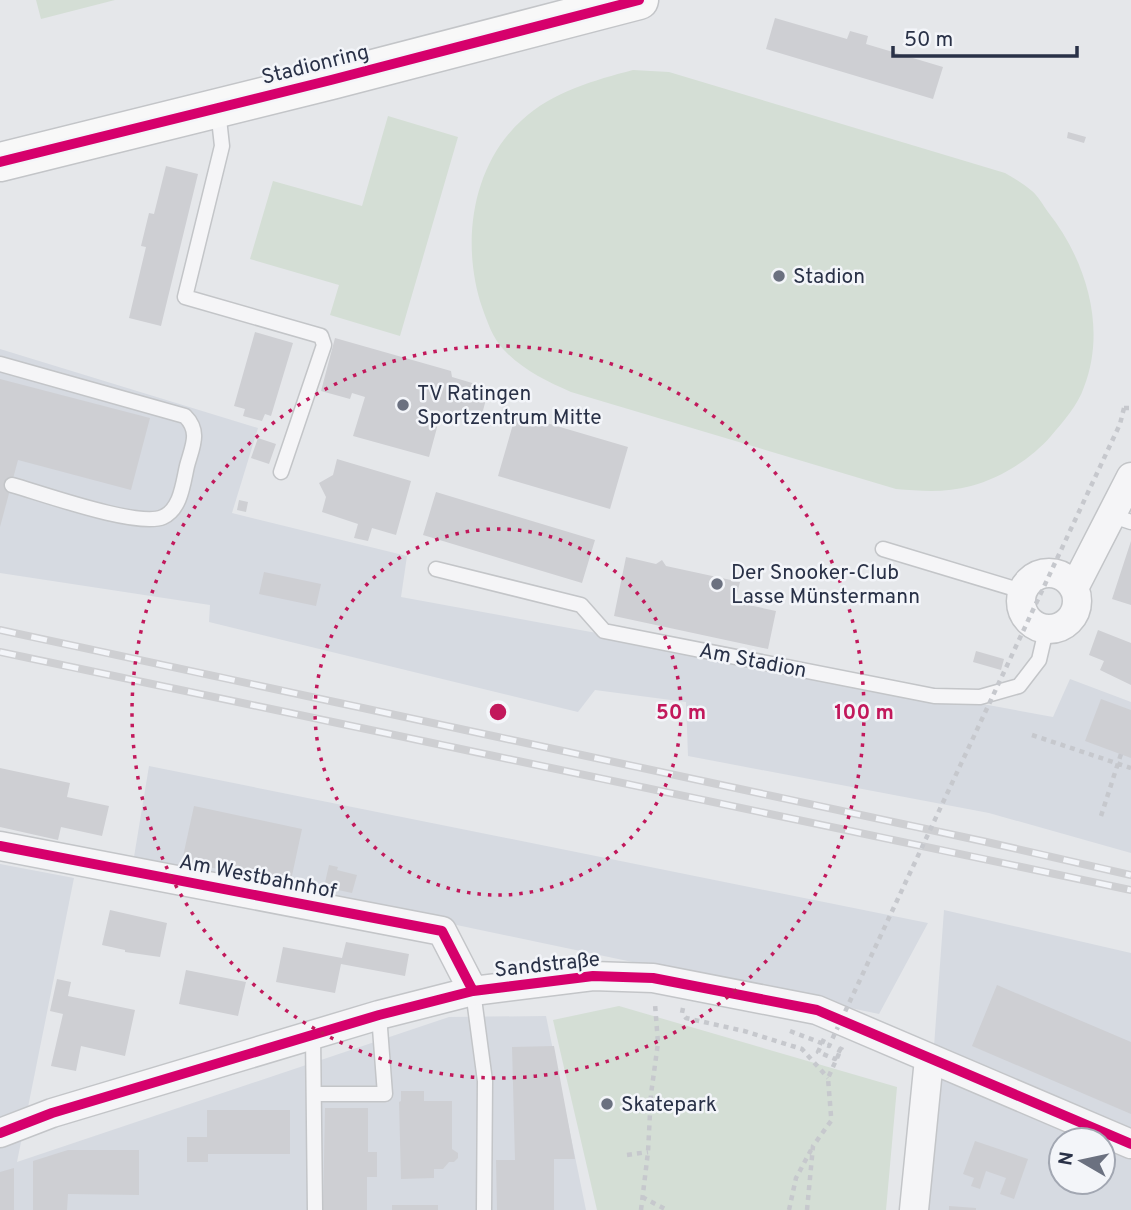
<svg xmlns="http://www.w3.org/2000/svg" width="1131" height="1210" viewBox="0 0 1131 1210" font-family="Overpass,sans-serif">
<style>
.built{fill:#d6dae1;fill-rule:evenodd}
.green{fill:#d4ded5}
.building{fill:#cecfd3}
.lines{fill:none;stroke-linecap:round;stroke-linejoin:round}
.service-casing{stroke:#c3c5c8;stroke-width:17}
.minor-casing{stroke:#c3c5c8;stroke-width:31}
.secondary-casing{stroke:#c3c5c8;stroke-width:41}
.path{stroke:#c6c8cd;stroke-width:4.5;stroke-dasharray:5 5;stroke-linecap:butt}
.service{stroke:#f5f5f7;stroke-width:14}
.minor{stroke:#f5f5f7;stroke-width:28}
.secondary{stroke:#f8f8f8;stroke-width:38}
.rail-casing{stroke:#cecfd2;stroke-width:8}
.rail{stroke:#f3f5f9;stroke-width:5;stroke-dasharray:16;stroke-linecap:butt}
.path-bridge{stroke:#c6c8cd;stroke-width:4.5;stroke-dasharray:5 5;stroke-linecap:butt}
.cycleway-casing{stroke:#f3f5f9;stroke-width:15}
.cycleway{stroke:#d6006c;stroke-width:10}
.ring{fill:none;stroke:#c2185b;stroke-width:3.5;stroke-dasharray:3.5 7}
.poi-dot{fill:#6b7180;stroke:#f3f5f9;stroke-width:2.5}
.labels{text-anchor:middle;stroke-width:5;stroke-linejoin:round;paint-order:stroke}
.street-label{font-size:21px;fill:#293147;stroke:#f3f5f9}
.poi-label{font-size:21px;fill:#293147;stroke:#f3f5f9;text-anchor:start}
.centre{fill:#c2185b;stroke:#f3f5f9;stroke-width:3.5}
.ring-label{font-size:21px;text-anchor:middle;font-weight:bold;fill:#c2185b;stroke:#f3f5f9;stroke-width:5;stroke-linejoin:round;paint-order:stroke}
</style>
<rect width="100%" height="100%" fill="#e5e7ea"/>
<!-- built -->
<path class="built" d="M0,349L258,428L232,513L407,556L401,597L1053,717L1070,679L1131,702V853L989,813L688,756L686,702L595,690L578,712L209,622L210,605L0,573Z
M149,766L928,923L879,1014L134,857Z
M0,864L74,878L17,1162L449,1017L546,1016L586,1210H0Z
M944,910L1131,953V1210H922ZM1061,1140H1103V1182H1061Z"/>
<!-- green -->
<path class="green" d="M36,0H115L41,19Z
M633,70L669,72L1005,173C1014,178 1024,184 1032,191C1038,196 1043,205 1048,212C1086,260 1107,328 1084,387C1078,405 1063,422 1051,436C1031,459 1001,478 971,486C946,493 921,491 896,489L571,392C546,381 523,370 504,350C493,339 487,321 482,307C461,245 471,166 522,120C552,92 595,80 633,70Z
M388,116L458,137L400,336L330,315L339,285L250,259L273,181L362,206Z
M619,1006L897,1087L886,1210H597L553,1020Z"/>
<!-- building -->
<path class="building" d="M775,18L847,39L850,31L868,36L866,44L943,67L933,99L766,49Z
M1068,132L1086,137L1084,143L1067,138Z
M166,166L198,174L161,326L129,318L146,247L141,246L149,213L154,214Z
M255,332L293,343L271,416L265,414L262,421L243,416L245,409L234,406Z
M335,338L451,371L452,377L489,388L481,418L460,412L458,417L441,413L429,457L353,436L365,397L352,393L350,399L321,391Z
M0,379L150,418L131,490L18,460L0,527Z
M516,414L628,447L610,509L498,476Z
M258,438L276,444L269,464L251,458Z
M337,459L411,481L396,535L372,528L368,541L354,538L358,524L322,512L326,497L319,483L333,475Z
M436,492L595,540L582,583L423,535Z
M239,500L248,502L246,512L237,510Z
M1131,541V605L1112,599Z
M626,557L656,564L662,560L666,566L740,582L735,602L776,611L768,649L614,616Z
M264,572L321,584L316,606L259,594Z
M1098,630L1131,643V685L1100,670L1104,661L1089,655Z
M976,651L1004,659L1001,670L973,662Z
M1101,699L1131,710V758L1085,741Z
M0,768L70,783L67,797L109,806L102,836L61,827L58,840L0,827Z
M194,806L302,829L290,885L182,861Z
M329,865L338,867L337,870L357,875L352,893L324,887Z
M110,910L167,923L160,957L125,952V950L102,945Z
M346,942L409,954L405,976L341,964L335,993L276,982L283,947L342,958Z
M186,970L246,982L238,1016L179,1004Z
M57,979L71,982L68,996L135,1010L125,1056L81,1046L76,1071L51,1066L63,1014L50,1011Z
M997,985L1131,1042V1114L972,1046Z
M554,1046L575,1159H554V1210H497L496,1160H515L512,1047Z
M401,1091H424V1101H452V1149L458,1153V1158L454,1162H449L443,1169H434V1178L401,1179L399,1102L401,1101Z
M325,1108H368V1152H377V1177H367V1210H323Z
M207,1110H290V1154H208V1162H187V1137H207Z
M975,1141L1028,1159L1014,1199L1000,1194L1006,1178L986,1171L980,1189L971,1186L974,1178L963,1174Z
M68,1150H139V1195L68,1194L67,1210H33V1161Z
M14,1168V1210H0V1172Z
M392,1205H438V1210H392Z
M949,1206L976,1208V1210H949Z"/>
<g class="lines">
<!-- service casing -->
<g class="service-casing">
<path id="service" d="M218,110L222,146L185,297L321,336L324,345L281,472
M0,364L185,416C201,432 192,447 187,466C183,483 181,509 163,517C138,528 41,493 12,485
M1113,516L1131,522
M883,549L1022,591
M436,569L581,605L604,631L934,696L980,697L1019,686L1039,660L1046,630
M473,991L485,1081L484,1210
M313,1035L315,1210
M314,1094H385L379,1015"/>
</g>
<!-- minor casing -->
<g class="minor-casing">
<path id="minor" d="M1021 601a28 28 0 1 1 56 0a28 28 0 1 1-56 0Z
M1074,588L1131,477
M0,846L442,931L473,991
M0,1133L52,1113L379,1015L473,991L593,976L653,978L817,1010L1131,1144
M914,1210L929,1059"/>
</g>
<!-- secondary casing -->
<g class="secondary-casing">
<path id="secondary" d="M0,162L331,80L639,0"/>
</g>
<!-- path -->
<path class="path" d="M1124,408H1131
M1032,735L1131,768
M1101,816L1121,754
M683,1008L682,1013L686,1018L744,1031L802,1049L828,1078
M824,1039L818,1052L835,1059L842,1046
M831,1116L828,1078L842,1047
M627,1155L648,1152
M642,1197L667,1210
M641,1210L648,1152L651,1094L658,1043L655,1004
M789,1210L796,1178L811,1150
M807,1210L813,1146L831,1121"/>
<!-- service -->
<use href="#service" class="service"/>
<!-- minor -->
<use href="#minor" class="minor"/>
<!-- secondary -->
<use href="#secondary" class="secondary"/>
<!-- rail casing -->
<g class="rail-casing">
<path id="rail" d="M0,630L982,841L1131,875
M0,652L1131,890"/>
</g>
<!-- rail -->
<use href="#rail" class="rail"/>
<!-- path-bridge -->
<path class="path-bridge" d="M790,1031L829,1046L1120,424L1124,408"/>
<!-- cycleway casing -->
<g class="cycleway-casing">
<path id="cycleway" d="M0,162L331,80L639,0
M0,846L442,931L473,991
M0,1133L52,1113L379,1015L473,991L593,976L653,978L817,1010L1131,1144"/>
</g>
<!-- cycleway -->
<use href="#cycleway" class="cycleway"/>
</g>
<!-- distance rings -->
<g class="ring">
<circle cx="498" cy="712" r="183"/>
<circle cx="498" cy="712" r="366"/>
</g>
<!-- markers -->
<g class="poi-dot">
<circle cx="779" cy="276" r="7"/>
<circle cx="403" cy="405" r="7"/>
<circle cx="717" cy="584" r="7"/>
<circle cx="607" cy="1104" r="7"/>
</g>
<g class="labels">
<!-- street labels -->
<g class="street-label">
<text transform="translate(315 64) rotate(-14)" y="7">Stadionring</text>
<text transform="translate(753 660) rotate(11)" y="7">Am Stadion</text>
<text transform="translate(258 876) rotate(11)" y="7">Am Westbahnhof</text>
<text transform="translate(547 964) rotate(-6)" y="7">Sandstraße</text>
</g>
<!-- poi labels -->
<g class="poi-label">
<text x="793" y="283">Stadion</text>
<text x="417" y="400">TV Ratingen<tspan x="417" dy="24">Sportzentrum Mitte</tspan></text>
<text x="731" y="579">Der Snooker-Club<tspan x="731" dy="24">Lasse Münstermann</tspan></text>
<text x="621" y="1111">Skatepark</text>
</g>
</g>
<circle cx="498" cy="712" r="10" class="centre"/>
<g class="ring-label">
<text x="681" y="719">50 m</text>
<text x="864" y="719">100 m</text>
</g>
<!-- north arrow -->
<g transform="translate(1082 1161) rotate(279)"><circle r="33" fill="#f3f5f9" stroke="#a2a7b2" stroke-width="2"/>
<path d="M0-5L12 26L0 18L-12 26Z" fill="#6b7180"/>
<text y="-10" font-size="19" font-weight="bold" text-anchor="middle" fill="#293147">N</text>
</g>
<!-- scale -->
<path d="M893 46v10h184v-10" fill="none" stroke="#293147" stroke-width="3.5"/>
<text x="904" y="46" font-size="21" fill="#293147" stroke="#f3f5f9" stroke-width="5" paint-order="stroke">50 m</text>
</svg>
